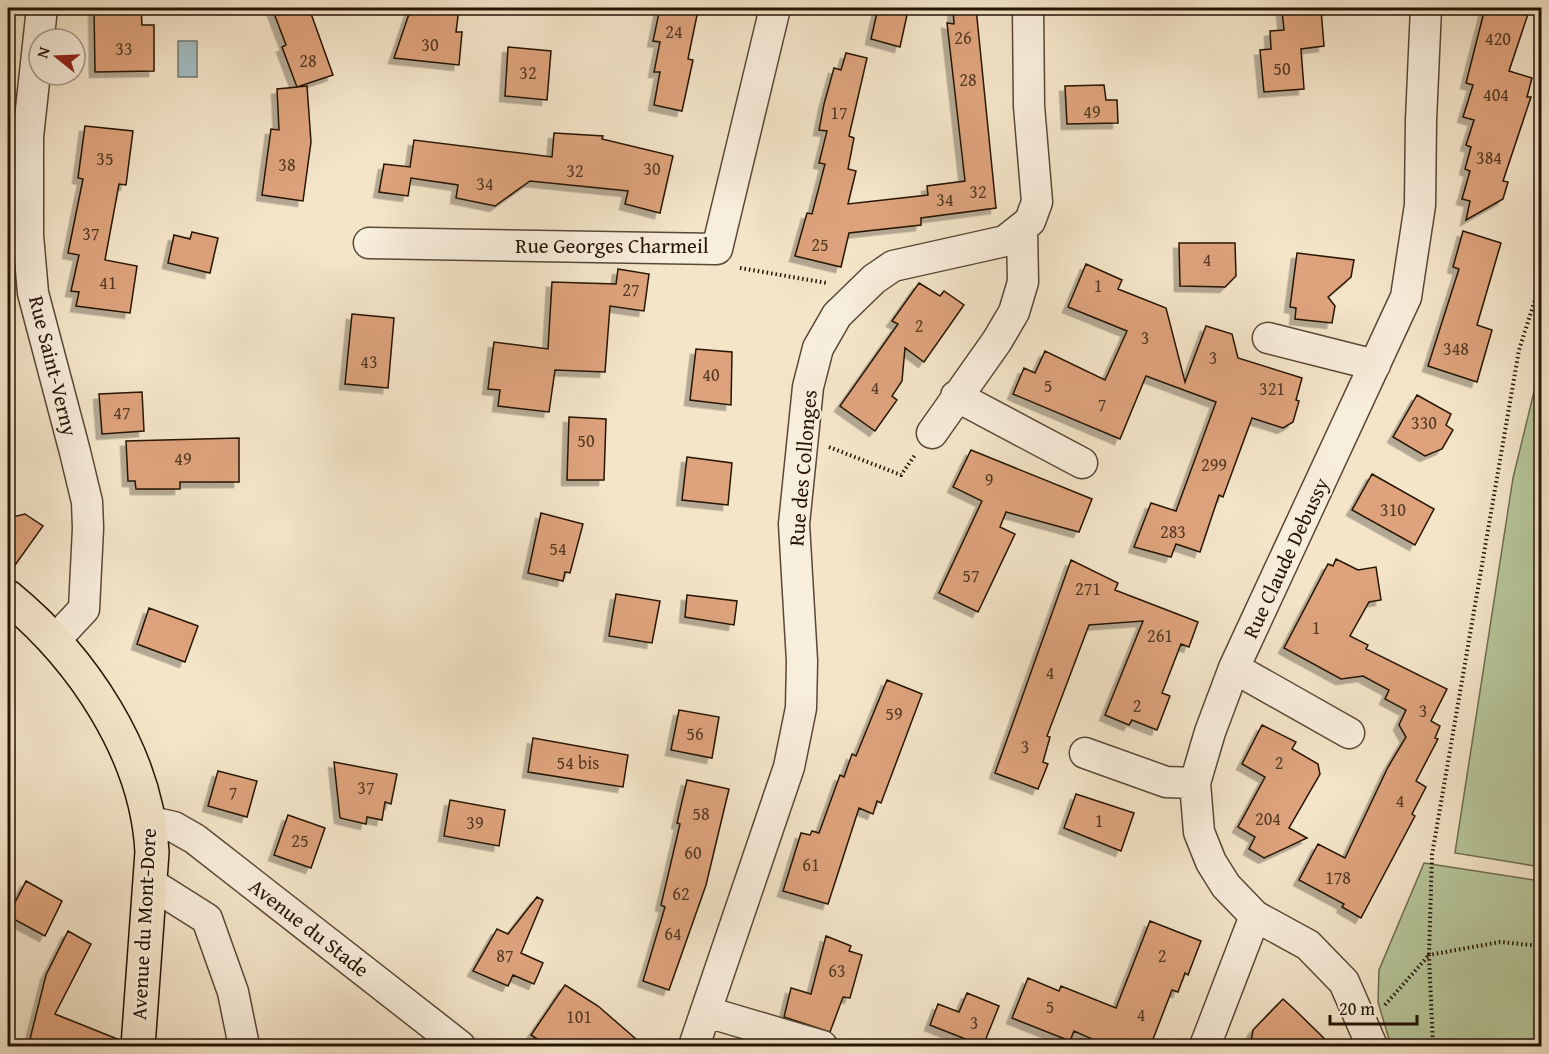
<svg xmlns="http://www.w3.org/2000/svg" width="1549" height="1054" viewBox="0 0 1549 1054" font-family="'Gentium Book Plus',serif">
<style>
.green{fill:#b6c69a;stroke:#6e6d50;stroke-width:1.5}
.water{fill:#a2bcc2;stroke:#707976;stroke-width:1.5}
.building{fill:#dea37b;stroke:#251405;stroke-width:1.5;filter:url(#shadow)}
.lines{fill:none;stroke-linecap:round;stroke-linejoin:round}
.street-casing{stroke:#594836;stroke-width:33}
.primary-casing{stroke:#251405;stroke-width:36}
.path{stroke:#251405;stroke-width:4;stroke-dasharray:1.5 3;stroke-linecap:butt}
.street{stroke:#f8eedc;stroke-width:30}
.primary{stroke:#f4e5c9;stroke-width:33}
.labels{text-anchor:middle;stroke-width:4.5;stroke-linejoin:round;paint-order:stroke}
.number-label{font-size:18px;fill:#533822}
.street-label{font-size:21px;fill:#251405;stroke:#f8eedc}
</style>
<defs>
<filter id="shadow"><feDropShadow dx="-5.5" dy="5.5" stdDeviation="0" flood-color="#0004"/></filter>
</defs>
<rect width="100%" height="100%" fill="#f4e5c9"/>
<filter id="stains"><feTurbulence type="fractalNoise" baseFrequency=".00333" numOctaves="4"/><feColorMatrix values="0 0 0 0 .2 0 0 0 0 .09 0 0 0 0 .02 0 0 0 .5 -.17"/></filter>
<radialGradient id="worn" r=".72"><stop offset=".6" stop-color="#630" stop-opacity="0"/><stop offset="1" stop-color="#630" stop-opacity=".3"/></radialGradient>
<!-- green -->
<path class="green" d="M1541,363V867L1455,853L1513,478Z
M1424,863L1541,881V1046H1391L1378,1002L1379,970Z"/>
<!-- water -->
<path class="water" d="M178,41H197V77H178Z"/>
<!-- building -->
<path class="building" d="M94,8H141L142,25H154V71L95,72Z
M272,8H309L333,75L297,87L307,86L311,142L303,201L262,195L271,129L279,130L277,89L297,87L282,47L286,45Z
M411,8H459L456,32H462L459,65L394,58Z
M660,8H685L684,13L697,15L688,59L693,60L682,111L654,105L660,72H654L660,42L653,41Z
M878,8H903L901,13L907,15L900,47L871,39Z
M953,8H976L996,208L921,218V225L849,233L841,267L795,256L807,213L812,214L825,164L819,163L827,131L819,130L824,104L834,68L841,70L846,53L867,58L849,136L854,138L848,169L856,171L848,204L928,195L927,186L965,181L947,23L954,24Z
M1485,8H1530L1509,71L1532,78L1527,97H1531L1503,181L1508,182L1503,199L1466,220L1470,201L1462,199L1470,171L1465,169L1471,147L1466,145L1474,120L1463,117L1473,85L1466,83Z
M1321,9L1324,46L1301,49L1304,89L1264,92L1260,50L1271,49L1270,31L1284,30L1282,11Z
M508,47L551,51L547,100L505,96Z
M1104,85L1106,100H1117L1118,123L1067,124L1065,86Z
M85,126L133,131L126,185L119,184L105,260L137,266L130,313L76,306L79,292L71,291L79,255L68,253L83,179L78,178Z
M554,133L603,136L602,139L673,156L660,213L625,204L628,191L530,181L495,206L456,198L458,185L411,178L408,196L379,192L384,164L410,167L414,140L552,157Z
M1463,231L1501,243L1477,325L1492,330L1477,382L1428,366L1459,269L1453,267Z
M192,232L218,238L210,273L168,263L174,235L190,239Z
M1179,243H1235L1236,276L1225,287L1180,286Z
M1297,253L1354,260L1351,277L1328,297L1335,306L1332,323L1295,319L1296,308L1290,307Z
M1086,264L1122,280L1118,289L1166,308L1185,382L1206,326L1232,334L1238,358L1302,378L1296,400L1299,401L1293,422L1283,428L1252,418L1223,497L1219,495L1200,552L1176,544L1171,557L1134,547L1151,503L1176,511L1216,402L1146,376L1120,439L1013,394L1024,368L1035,373L1045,351L1105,380L1127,331L1068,307Z
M618,269L649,274L644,311L610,306L605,372L555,370L549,412L498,406L500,390L488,389L494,342L548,349L552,282L616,284Z
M919,283L940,296L944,291L964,305L924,362L905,348L902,381L892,396L897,400L875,431L840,406L898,324L892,321Z
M352,314L394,318L388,388L345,384Z
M696,349L732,352L731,405L690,400Z
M142,392L144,431L102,434L99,394Z
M1417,395L1451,414L1446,425L1453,430L1442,449L1425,456L1393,437Z
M569,417L606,419L604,480H567Z
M239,438V482H180V489H136L135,481H128L126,441Z
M971,450L1092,499L1079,532L1006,512L1000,527L1015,534L978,612L939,593L982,501L953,487Z
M687,457L732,463L728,505L682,500Z
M1372,474L1434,509L1415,545L1352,510Z
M541,513L583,524L570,573L565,572L563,581L528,573Z
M25,514L43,526L8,575V518Z
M1336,559L1358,570L1376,567L1381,600L1369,602L1350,636L1368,645L1366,649L1447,689L1431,721L1440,726L1435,738L1438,739L1416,781L1426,787L1412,814L1415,816L1361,918L1342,907L1344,904L1299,880L1318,844L1345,858L1388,767L1406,737L1399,725L1406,710L1385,699L1389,690L1363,676L1341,679L1284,648L1328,564L1333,566Z
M1071,560L1118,583L1115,590L1198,622L1189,647L1181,644L1162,693L1170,696L1157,730L1132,720L1129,725L1105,715L1143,621L1089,625L1047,736L1050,737L1043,762L1048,764L1038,789L995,773Z
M616,594L660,601L652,643L609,636Z
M687,595L737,601L734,625L685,617Z
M149,608L198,626L185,662L137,644Z
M887,680L922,694L881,803L877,801L873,814L859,808L828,904L783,891L801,833L810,835L812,831L819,833L840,775L844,777L852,754L856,756Z
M679,710L719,717L712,758L671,750Z
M1262,725L1296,742L1292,749L1318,764L1320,774L1289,828L1307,838L1264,858L1249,849L1255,837L1238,827L1265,777L1242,764Z
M533,738L628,755L623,787L528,772Z
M334,762L397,774L391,804L385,802L382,820L367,817L366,824L340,818Z
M218,771L257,781L247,817L208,806Z
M687,780L729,789L706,885L669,990L643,981L665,907L661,905L680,824L677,823Z
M1076,794L1134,813L1121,851L1064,828Z
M450,800L505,810L499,846L444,836Z
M288,815L325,828L311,868L274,855Z
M26,881L62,901L45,936L8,916Z
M537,897L543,900L521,953L543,963L534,984L513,975L508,986L473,971L497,929L508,934Z
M1150,921L1201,941L1188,975L1185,973L1178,992L1172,990L1150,1047H1110L1074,1031L1070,1041L1012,1018L1028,978L1059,991L1061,986L1116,1008Z
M68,931L91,944L55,1014L120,1040V1047H28L46,975Z
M826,936L851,946L849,951L862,955L850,998L843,997L830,1032L784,1017L791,988L811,994Z
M565,985L598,1006L644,1046H548L531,1035Z
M967,993L999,1006L983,1046L930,1025L938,1004L959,1012Z
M1283,999L1293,1008L1333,1047H1250L1253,1030Z"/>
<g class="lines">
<!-- street casing -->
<g class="street-casing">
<path id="street" d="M42,8L28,137V235L33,293L75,452L87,502L88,528L84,609L55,640
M369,243L717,249L775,8
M1268,338L1375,365
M956,396L1082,463
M932,433L997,341L1014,312L1023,282L1022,230
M1234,668L1349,733
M1085,753L1166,782L1195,783
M151,822L174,827L195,839L460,1046
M150,883L207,919L233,992L244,1046
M707,1012L822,1046
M694,1046L789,767L801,708L802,661L794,524L808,387L818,348L837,315L874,279L893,266L1005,241L1030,221L1037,202L1029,106L1028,8
M1205,1046L1255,916
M1372,1046L1344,982L1308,945L1255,916L1226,886L1211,862L1199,832L1195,783L1210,732L1234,668L1406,297L1420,205L1421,120L1426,8"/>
</g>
<!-- primary casing -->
<g class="primary-casing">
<path id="primary" d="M8,597C82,658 147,753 152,852L138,1046"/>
</g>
<!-- path -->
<path class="path" d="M740,268L827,283
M829,447L901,475L915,455
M1385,1005L1429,955L1432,855L1519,350L1542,278
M1433,1046L1429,955L1500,942L1542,946"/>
<!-- street -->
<use href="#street" class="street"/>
<!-- primary -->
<use href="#primary" class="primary"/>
</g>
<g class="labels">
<!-- number labels -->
<g class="number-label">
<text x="674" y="38">24</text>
<text x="963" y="44">26</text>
<text x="1498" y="45">420</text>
<text x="430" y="51">30</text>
<text x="124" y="55">33</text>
<text x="308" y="67">28</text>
<text x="1282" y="75">50</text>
<text x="528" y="79">32</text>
<text x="968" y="86">28</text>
<text x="1496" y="101">404</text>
<text x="1092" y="118">49</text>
<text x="839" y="119">17</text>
<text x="1489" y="164">384</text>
<text x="105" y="165">35</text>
<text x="287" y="171">38</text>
<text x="652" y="175">30</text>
<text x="575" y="177">32</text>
<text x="485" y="190">34</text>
<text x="978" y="198">32</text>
<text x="945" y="206">34</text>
<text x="91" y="240">37</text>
<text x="820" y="251">25</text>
<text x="1207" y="266">4</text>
<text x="108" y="289">41</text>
<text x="1098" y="292">1</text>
<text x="631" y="296">27</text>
<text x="919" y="332">2</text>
<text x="1145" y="344">3</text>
<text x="1456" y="355">348</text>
<text x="1213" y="364">3</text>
<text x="369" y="368">43</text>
<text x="711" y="381">40</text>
<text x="1048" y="392">5</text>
<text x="875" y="394">4</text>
<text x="1272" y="395">321</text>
<text x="1102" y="411">7</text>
<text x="122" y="419">47</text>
<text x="1424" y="429">330</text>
<text x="586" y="447">50</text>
<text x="183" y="465">49</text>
<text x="1214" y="471">299</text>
<text x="989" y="486">9</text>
<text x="1393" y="516">310</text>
<text x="1173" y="538">283</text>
<text x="558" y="555">54</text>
<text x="971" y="582">57</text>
<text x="1088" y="595">271</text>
<text x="1316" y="634">1</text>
<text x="1160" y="642">261</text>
<text x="1050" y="679">4</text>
<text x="1137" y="712">2</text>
<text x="1423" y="717">3</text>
<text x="894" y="720">59</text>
<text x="695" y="740">56</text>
<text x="1025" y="753">3</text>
<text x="578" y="769">54 bis</text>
<text x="1279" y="769">2</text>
<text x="366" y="794">37</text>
<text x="233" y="799">7</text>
<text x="1400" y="807">4</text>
<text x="701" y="820">58</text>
<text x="1268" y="825">204</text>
<text x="1099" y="827">1</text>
<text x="475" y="829">39</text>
<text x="300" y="847">25</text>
<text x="693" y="859">60</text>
<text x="811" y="871">61</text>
<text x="1338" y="884">178</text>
<text x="681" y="900">62</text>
<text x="673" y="940">64</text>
<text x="505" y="962">87</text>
<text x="1162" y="962">2</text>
<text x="837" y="977">63</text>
<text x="1050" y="1013">5</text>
<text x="1141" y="1021">4</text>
<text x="579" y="1023">101</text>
<text x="974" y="1029">3</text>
</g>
<!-- street labels -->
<g class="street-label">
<text x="612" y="253">Rue Georges Charmeil</text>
<text transform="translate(53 366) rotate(76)" y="7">Rue Saint-Verny</text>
<text transform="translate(803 468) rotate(-85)" y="7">Rue des Collonges</text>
<text transform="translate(1286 558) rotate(-65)" y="7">Rue Claude Debussy</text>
<text transform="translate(144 924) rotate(-87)" y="7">Avenue du Mont-Dore</text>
<text transform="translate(309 928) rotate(38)" y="7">Avenue du Stade</text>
</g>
</g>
<!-- margin -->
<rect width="1549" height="1054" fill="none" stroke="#f4e5c9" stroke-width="30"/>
<rect x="9" y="9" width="1531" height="1036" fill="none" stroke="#251405" stroke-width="3"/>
<rect x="15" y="15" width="1519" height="1024" fill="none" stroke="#251405" stroke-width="1.5"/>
<!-- north arrow -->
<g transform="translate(57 57) rotate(288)"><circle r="28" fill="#f8eedc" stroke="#a49786" stroke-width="1.5"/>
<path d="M0-4.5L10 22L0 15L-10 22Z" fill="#8f2418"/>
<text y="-9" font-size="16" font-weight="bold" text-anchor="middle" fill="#251405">N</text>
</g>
<!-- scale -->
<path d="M1330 1015v9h87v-9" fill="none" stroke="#251405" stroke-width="3"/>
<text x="1339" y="1015" font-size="18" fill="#251405" stroke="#f8eedc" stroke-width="4.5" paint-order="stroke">20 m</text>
<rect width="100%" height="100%" filter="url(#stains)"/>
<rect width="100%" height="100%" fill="url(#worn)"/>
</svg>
